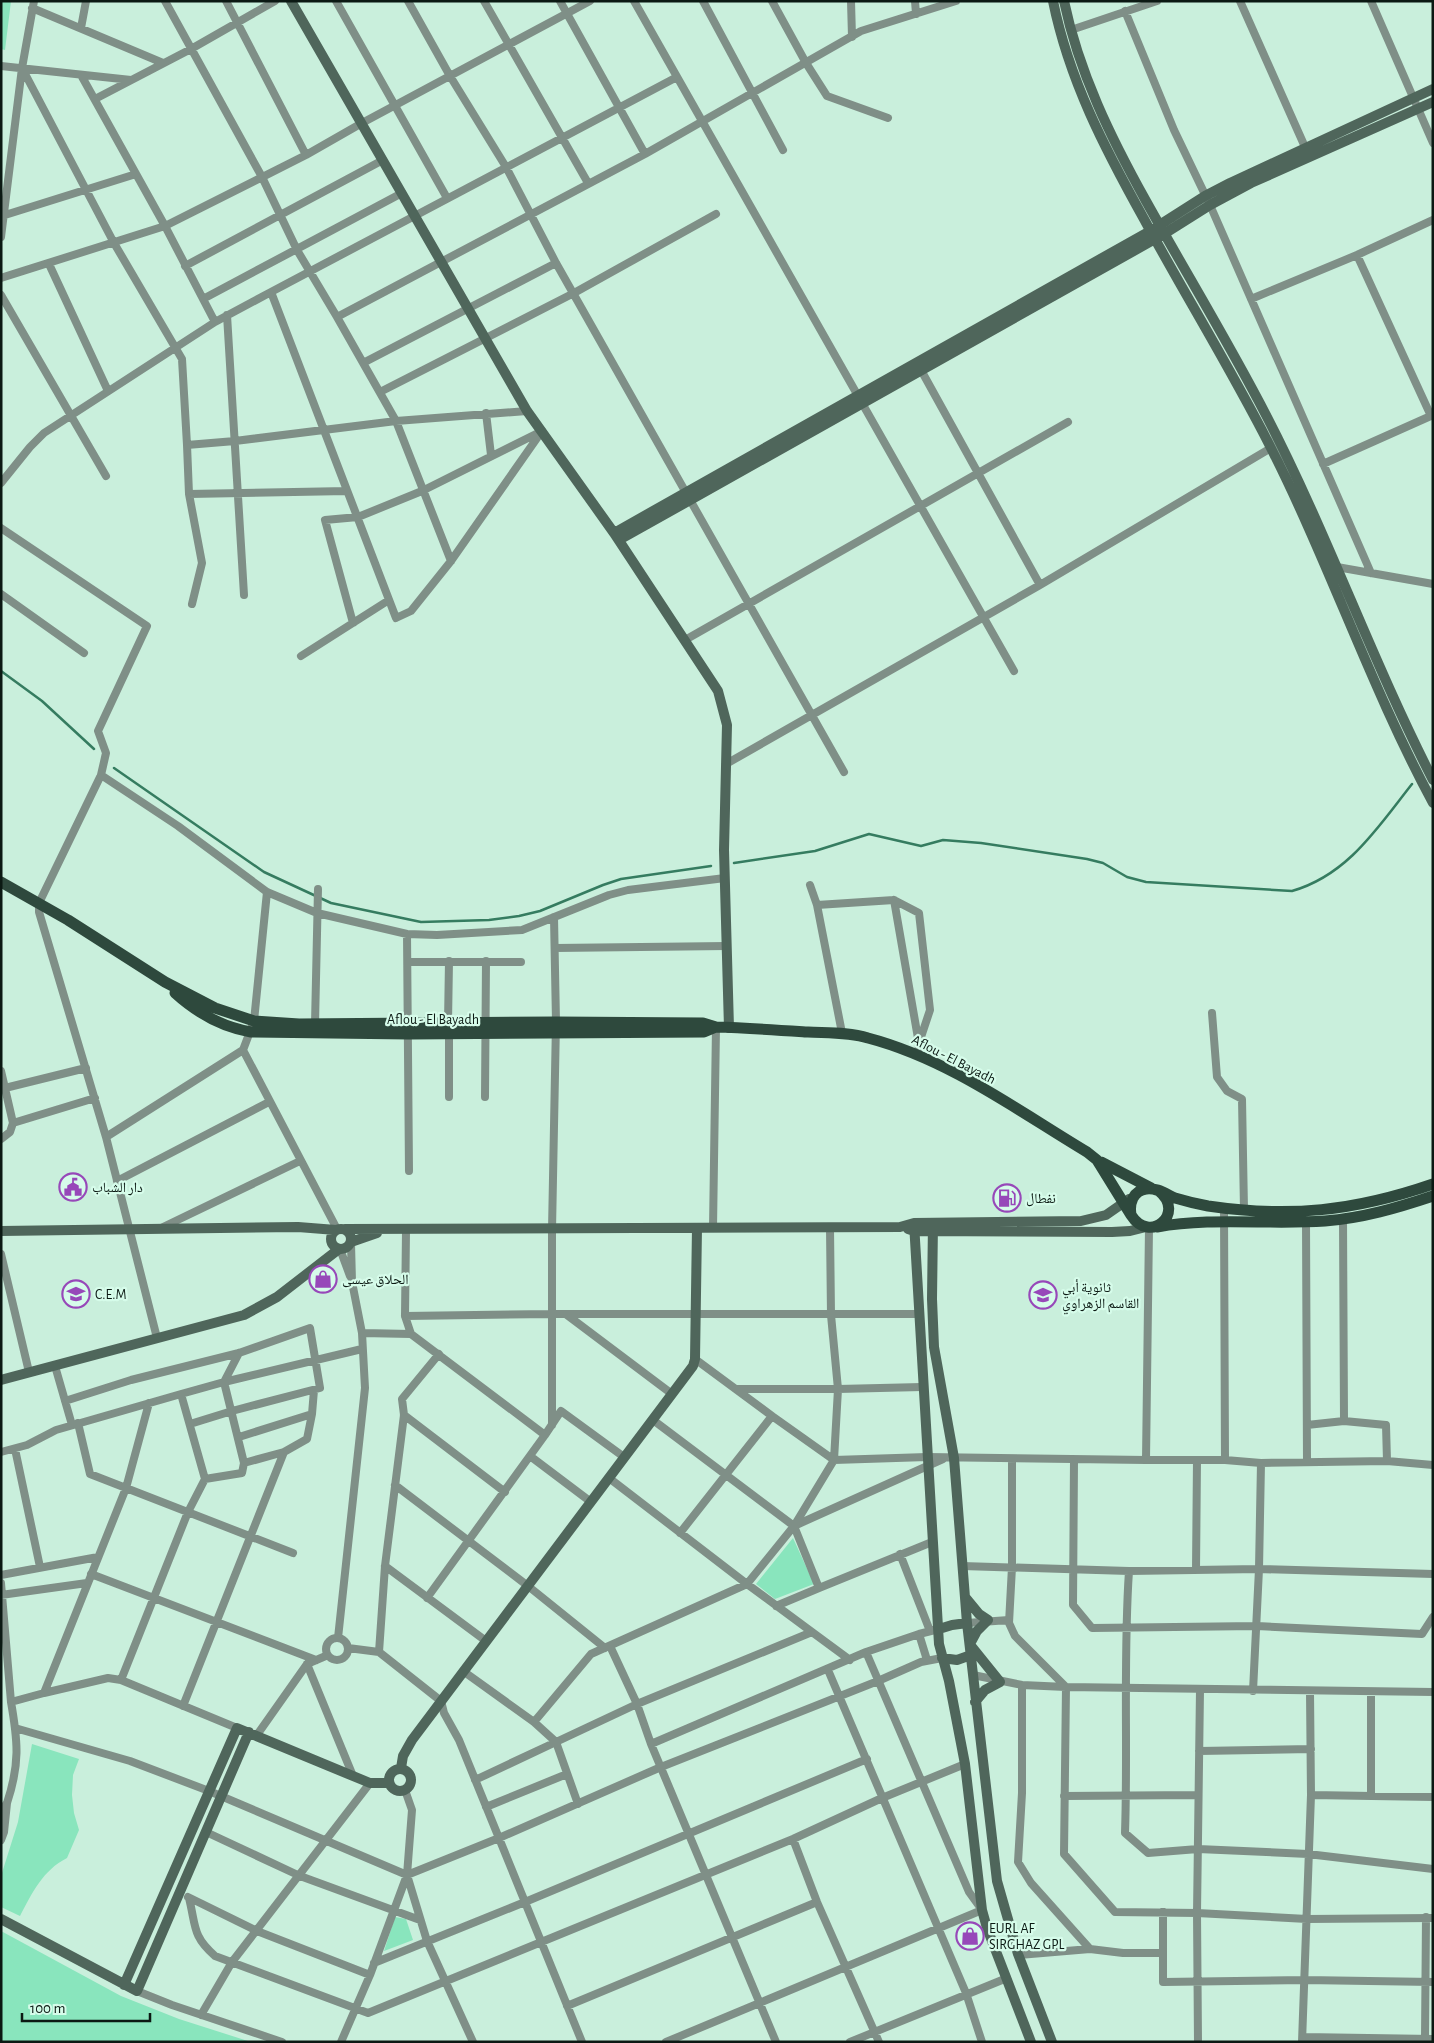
<svg xmlns="http://www.w3.org/2000/svg" width="1434" height="2043" viewBox="0 0 1434 2043" font-family="'Alegreya Sans','Noto Naskh Arabic',sans-serif">
<style>
.green{fill:#89e5bd}
.lines{fill:none;stroke-linecap:round;stroke-linejoin:round}
.stream{stroke:#357c60;stroke-width:2.5}
.street{stroke:#7f8f87;stroke-width:8}
.secondary{stroke:#4f665b;stroke-width:10}
.primary{stroke:#2e493d;stroke-width:11}
.labels{text-anchor:middle;stroke-width:4.5;stroke-linejoin:round;paint-order:stroke}
.street-label{font-size:14px;fill:#0b1913;stroke:#d6fcea}
.poi-label{font-size:14px;fill:#0b1913;stroke:#d6fcea;text-anchor:start}
</style>
<rect width="100%" height="100%" fill="#c9efdc"/>
<!-- green -->
<path class="green" d="M1,1H11L5,50L1,49Z
M793,1538L814,1584L775,1599L756,1584Z
M32,1744L79,1759L73,1775L72,1795L74,1813L79,1830L67,1858C43,1870 32,1893 20,1916L1,1907V1876L18,1822Z
M395,1917L406,1919L413,1940L384,1951Z
M1,1931L121,1996L179,2019L251,2042H1Z"/>
<g class="lines">
<!-- stream -->
<path class="stream" d="M1,671L42,701L94,749
M114,768L264,872L331,903L421,922L489,920L519,916L540,911L603,885L621,879L711,866
M734,863L815,851L869,834L921,846L943,840L981,843L1087,859L1103,863L1127,877L1146,882L1292,891C1348,875 1378,827 1412,784"/>
<!-- street -->
<path class="street" d="M165,1L262,177L297,250L337,317L396,421L451,561
M226,1L306,155
M336,1L447,198
M408,1L450,76L506,167L556,263L844,772
M484,1L588,183
M560,1L645,154
M634,1L1014,671
M703,1L783,150
M772,1L806,63L827,96L888,118
M851,1L852,37
M915,1L916,14
M1240,1L1305,147
M1371,1L1433,143
M32,8L163,63
M1125,11L1174,130L1210,205L1371,573
M81,28L86,1
M1071,30L1157,1
M1,66L131,80
M22,68L114,243L182,359L187,445L235,441L396,421L527,411
M95,99L191,49L275,1
M5,215L136,174
M1,237L22,68L34,1
M1357,255L1431,416
M49,264L108,391
M185,266L383,160
M1,278L165,226L306,155L362,123L590,1
M271,292L677,77
M1,295L106,476
M203,299L402,193
M1251,299L1357,255L1433,220
M227,315L244,595
M337,317L645,154L861,31L956,1
M215,322L271,292L396,618L411,611L451,561L542,431
M363,363L556,263
M921,370L1040,585
M380,392L574,293L716,214
M486,413L491,455
M187,445L189,494L202,563L192,604
M1323,464L1433,415
M1,483L30,447L44,433L215,322L165,226L81,75
M189,494L347,491
M1,528L147,626L98,731L106,753L101,775L39,903V912L106,1137L157,1338
M1337,567L1433,584
M1,594L84,653
M353,623L325,520L358,517L422,491L540,432
M685,640L1068,422
M301,656L389,600
M726,764L1040,585L1271,448
M101,775L178,826L267,892L317,913L407,934L437,935L522,930L609,895L628,890L725,878
M810,885L817,905L842,1033
M267,892L254,1021L243,1050L337,1229
M894,900L919,913L930,1010L919,1043
M817,905L894,900L919,1044L918,1056
M407,934L409,1171
M555,948L727,946
M408,962H521
M1212,1013L1217,1077L1227,1091L1242,1099L1244,1210
M448,1023L449,961
M315,1024L318,889
M449,1034V1097
M1,1071L13,1123L10,1132L1,1139
M5,1088L86,1068
M485,1097L486,961
M13,1123L95,1098
M106,1137L243,1050
M117,1181L269,1102
M1224,1208L1225,1460
M1343,1219L1344,1421
M1306,1222L1307,1462
M161,1228L300,1161
M713,1228L716,1027
M1149,1228L1146,1460H1225L1261,1463L1387,1461L1433,1465
M340,1249L350,1276
M1,1254L29,1372
M567,1315L672,1394
M405,1316L406,1231
M362,1333L411,1334L545,1435L561,1411L624,1457
M411,1334L405,1316L552,1314H918
M239,1353L224,1382L244,1463
M55,1366L72,1425
M736,1389H838L922,1387
M65,1401L131,1380L239,1353L310,1328L320,1388L232,1411L190,1424
M149,1403L126,1488L44,1693L108,1678L121,1680L237,1728
M404,1415L505,1492
M772,1416L834,1460L927,1457L1146,1460
M653,1420L794,1526L819,1588L776,1606
M78,1423L90,1474L293,1553
M552,1425V1230L556,1022L554,917
M1307,1425L1344,1421L1386,1425L1387,1461
M239,1437L312,1414L314,1390
M15,1449L40,1567
M1,1452L27,1445L56,1430L181,1394
M284,1452L307,1439L312,1414
M530,1456L591,1502
M1012,1459V1567L1009,1623L1015,1636L1066,1687L1064,1854L1115,1912L1197,1913L1307,1919L1433,1918
M1074,1460L1073,1605L1092,1628L1257,1626L1422,1634L1433,1617
M395,1485L528,1586L605,1648
M794,1526L943,1459
M680,1533L772,1416L695,1359
M900,1554L930,1631
M385,1566L486,1641
M962,1566L1129,1571L1259,1569L1433,1574
M1196,1570L1197,1460
M1129,1571C1123,1658 1128,1746 1125,1833L1148,1853L1198,1849L1308,1854L1433,1869
M91,1574L316,1660
M1,1575L98,1557
M1,1583L11,1702L44,1693
M819,1588L932,1542
M1,1595L87,1583
M427,1598L545,1435
M967,1623L1009,1620
M812,1632L850,1660
M919,1634L927,1660
M338,1638L365,1388L362,1333L352,1282L351,1243
M326 1649a11 11 0 1 1 22 0a11 11 0 1 1-22 0Z
M610,1646L637,1704L651,1744L776,2042
M348,1648L379,1652L441,1701L444,1713L459,1740L582,2042
M379,1652L385,1566L404,1415L402,1399L439,1354
M328,1655L307,1664L353,1776
M828,1670L966,1993L982,2042
M463,1671L534,1722L556,1742L637,1704L812,1632L747,1584L609,1478
M973,1675L1022,1685L1066,1687L1433,1692
M121,1680L188,1512L205,1479L181,1394L224,1382L362,1349
M1022,1685V1793L1018,1862L1031,1883L1090,1949L1123,1953H1163
M1253,1691L1259,1569L1261,1463
M183,1706L284,1452L244,1463L242,1473L205,1479
M534,1722L591,1654L747,1584L794,1526L834,1460L838,1389L831,1315L830,1228
M15,1728L130,1761L209,1791L407,1875
M257,1735L307,1664
M651,1744L866,1652L919,1634L939,1629
M1199,1751L1311,1749
M475,1780L556,1742L578,1804
M405,1790L412,1810L407,1875L499,1838L661,1767L878,1681L921,1662L942,1658
M1311,1795L1433,1797
M1064,1796L1198,1795
M1371,1796V1692
M7,1803C20,1764 18,1742 11,1702
M486,1807L567,1774
M1,1811L7,1803L4,1832L1,1840
M206,1832L300,1876L420,1920
M793,1839L817,1902L879,2042
M407,1875L427,1941L473,2042
M188,1897L257,1931L370,1975L407,1875
M189,1898C196,1926 192,1936 215,1956L368,2013L793,1839L882,1798L965,1764
M1163,1912V1982L1305,1980L1433,1982
M1019,1955L1090,1949
M374,1963L525,1902L867,1759
M137,1991L172,2005L282,2042
M567,2006L817,1902
M201,2015L232,1962L370,1783
M1303,2037L1433,2039
M1425,2039L1426,1917
M341,2042L370,1975
M666,2042L982,1910L969,1892L866,1652
M850,2042L1007,1978
M1198,2042L1197,1913L1200,1690
M1302,2042L1311,1795L1310,1692"/>
<!-- secondary -->
<path class="secondary" d="M291,1L527,411L614,533L718,691L727,725L724,850L729,1028
M1053,1C1069,80 1105,149 1144,219C1185,295 1231,369 1270,446C1329,562 1371,688 1433,803
M1064,1C1079,73 1111,138 1146,201C1186,273 1229,343 1267,417C1328,535 1372,661 1433,780
M614,533L1150,231L1205,196L1230,183L1433,89
M619,540L1164,234L1210,205L1251,183L1433,102
M914,1223L939,1644L949,1681L965,1764L982,1910L987,1928L1031,2042
M933,1223L932,1299L934,1347L954,1458L967,1623L997,1881L1018,1954L1052,2042
M331 1239a10 10 0 1 1 20 0a10 10 0 1 1-20 0Z
M345,1229L900,1227L914,1223L1081,1221L1106,1215L1129,1199
M908,1229L914,1231L1112,1232L1130,1231L1146,1227
M1,1231L298,1227L336,1230
M351,1242L377,1233
M1,1380L244,1315L277,1297L339,1249
M965,1597L979,1614L988,1620L977,1631L970,1644
M939,1629L952,1625L967,1623
M971,1646L1000,1682L985,1690L975,1702
M942,1658L957,1660L971,1655
M401,1768L403,1756L412,1740L693,1366L695,1359L697,1228
M389 1780a11 11 0 1 1 22 0a11 11 0 1 1-22 0Z
M1,1919L137,1991L249,1732
M124,1985L237,1728L370,1783H389"/>
<!-- primary -->
<path class="primary" d="M1,882L68,920L165,982L215,1008L254,1021L299,1024L556,1022L703,1023L716,1027C747,1028 777,1030 808,1032C828,1033 849,1032 868,1038C948,1059 1017,1110 1087,1152L1097,1160L1131,1215
M175,993C197,1013 222,1027 251,1032L409,1034L704,1032L716,1027
M1101,1162L1151,1188
M1159,1191C1186,1213 1150,1245 1131,1215C1129,1203 1133,1191 1146,1189C1156,1187 1166,1194 1175,1198C1185,1201 1197,1204 1208,1206C1289,1218 1355,1211 1433,1184
M1157,1227C1212,1217 1269,1225 1325,1221C1363,1218 1397,1208 1433,1196"/>
</g>
<!-- icons -->
<defs>
<g id="civic-ring" transform="scale(1.4375)"><circle r="9.5" fill="#d6fcea" stroke="#9748b9" stroke-width="1.5"/><path d="M-.6-6.5H3V-4.5H.6V-3L4-1V1h2V6H-6V1h2V-1L-.6-3ZM-1.2 2.5V6h2.4V2.5Z" fill="#9748b9"/></g>
<g id="fuel-ring" transform="scale(1.4375)"><circle r="9.5" fill="#d6fcea" stroke="#9748b9" stroke-width="1.5"/><path d="M-5.5-6h7V0h2V4h1.3V-2.5L3-4.5l.8-.8L6-3V5H2.5V1h-1V6h-7ZM-4.2-4.7v3.2H.2V-4.7Z" fill="#9748b9"/></g>
<g id="shop-ring" transform="scale(1.4375)"><circle r="9.5" fill="#d6fcea" stroke="#9748b9" stroke-width="1.5"/><path d="M-5-2.5h2.3a2.7 3.5 0 0 1 5.4 0H5L5.5 6h-11ZM-1.5-2.5h3a1.5 2.3 0 0 0-3 0Z" fill="#9748b9"/></g>
<g id="school-ring" transform="scale(1.4375)"><circle r="9.5" fill="#d6fcea" stroke="#9748b9" stroke-width="1.5"/><path d="M0-5L7-2L0 1L-7-2ZM-4 1L0 2.5L4 1V4Q0 6-4 4Z" fill="#9748b9"/></g>
</defs>
<g fill-rule="evenodd">
<use href="#civic-ring" x="73" y="1187"/>
<use href="#fuel-ring" x="1007" y="1198"/>
<use href="#shop-ring" x="323" y="1279"/>
<use href="#school-ring" x="76" y="1294"/>
<use href="#school-ring" x="1043" y="1295"/>
<use href="#shop-ring" x="970" y="1936"/>
</g>
<g class="labels">
<!-- street labels -->
<g class="street-label">
<text x="433" y="1024">Aflou - El Bayadh</text>
<text transform="translate(954 1059) rotate(27)" y="5">Aflou - El Bayadh</text>
</g>
<!-- poi labels -->
<g class="poi-label">
<text x="92" y="1192">دار الشباب</text>
<text x="1026" y="1203">نفطال</text>
<text x="342" y="1284">الحلاق عيسى</text>
<text x="1062" y="1292">ثانوية أبي<tspan x="1062" dy="16">القاسم الزهراوي</tspan></text>
<text x="95" y="1299">C.E.M</text>
<text x="989" y="1933">EURL AF<tspan x="989" dy="16">SIRGHAZ GPL</tspan></text>
</g>
</g>
<!-- border -->
<rect width="1434" height="2043" fill="none" stroke="#0b1913" stroke-width="5"/>
<!-- scale -->
<path d="M22 2013v8h128v-8" fill="none" stroke="#0b1913" stroke-width="2.5"/>
<text x="30" y="2013" font-size="15" fill="#0b1913" stroke="#d6fcea" stroke-width="4" paint-order="stroke">100 m</text>
</svg>
